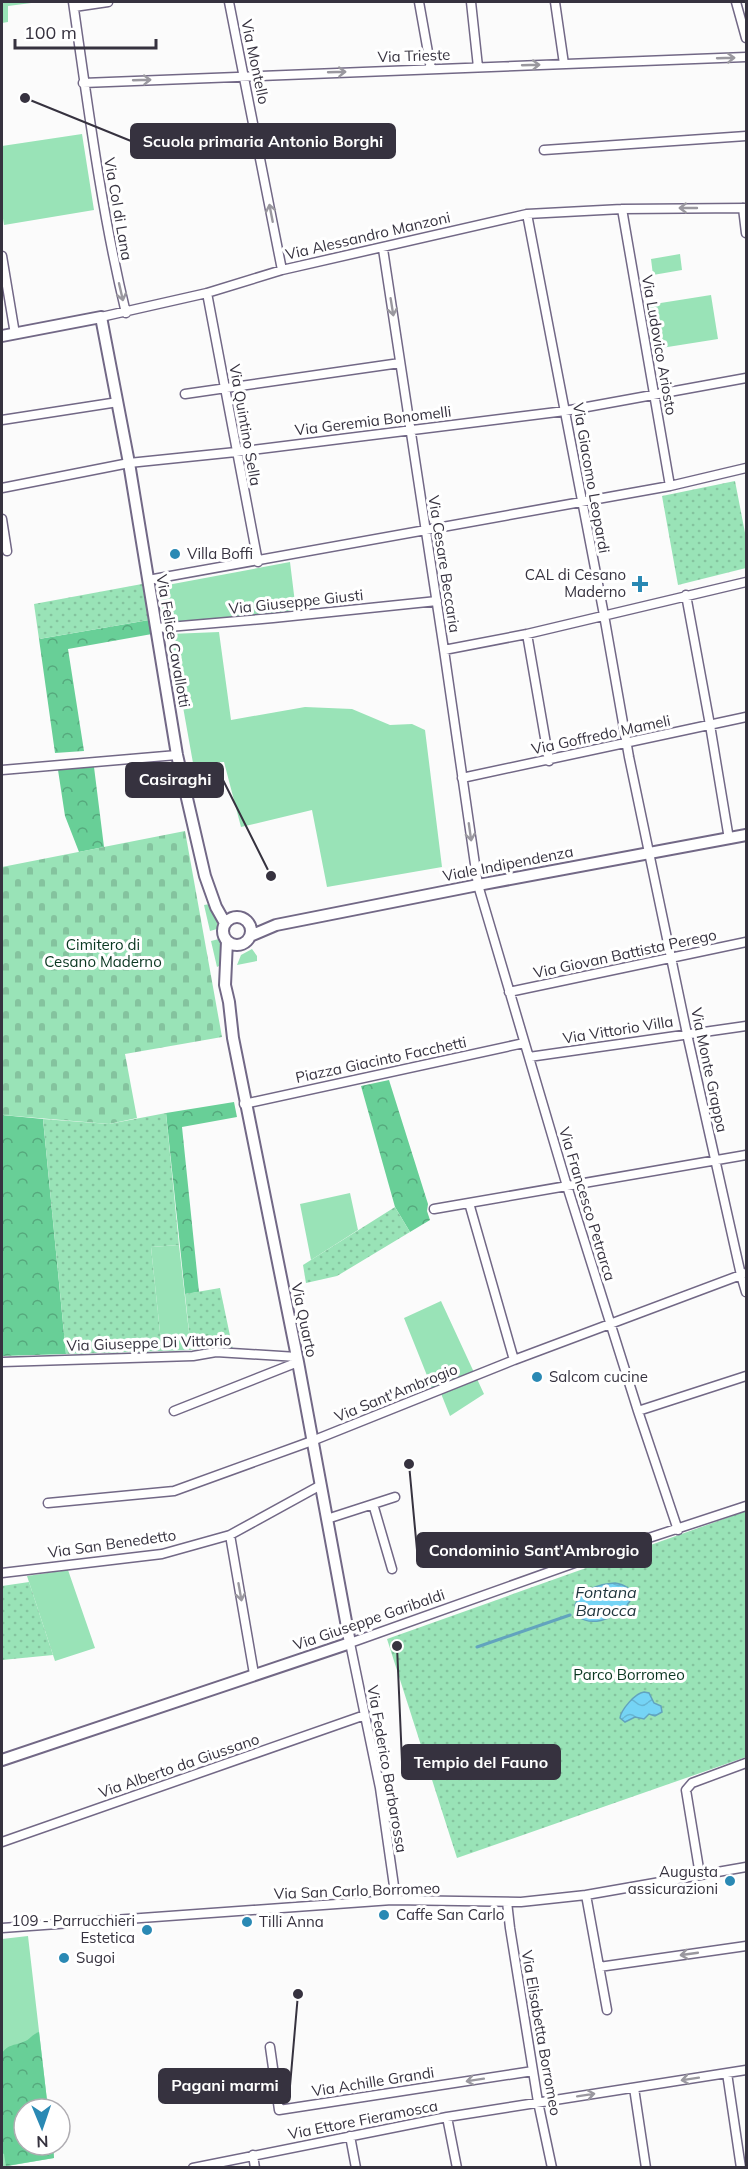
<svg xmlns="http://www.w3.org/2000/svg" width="748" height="2169" viewBox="0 0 748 2169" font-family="Mulish,sans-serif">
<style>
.grass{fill:#99e3b7}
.forest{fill:url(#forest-crowns)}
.cemetery{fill:url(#cemetery-stones)}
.park{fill:url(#park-dots)}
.water{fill:url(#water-waves);stroke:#62a3be;stroke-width:1.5}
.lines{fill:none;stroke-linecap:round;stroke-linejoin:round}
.stream{stroke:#62a3be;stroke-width:3}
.street-casing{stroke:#726886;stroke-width:11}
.secondary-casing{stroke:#726886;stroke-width:14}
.street{stroke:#fff;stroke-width:8}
.secondary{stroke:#fff;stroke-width:10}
.oneway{stroke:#9a989f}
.poi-dot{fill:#2a89b4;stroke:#fff;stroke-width:2}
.labels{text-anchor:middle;stroke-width:6;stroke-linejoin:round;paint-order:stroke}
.street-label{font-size:15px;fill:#36323f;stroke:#fff}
.poi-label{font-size:15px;fill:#36323f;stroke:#fff;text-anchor:start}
.park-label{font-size:15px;fill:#0a3721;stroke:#fff}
.water-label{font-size:16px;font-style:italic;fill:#20363e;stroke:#fff}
.leader{fill:none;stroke:#36323f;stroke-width:2}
.callout-dot{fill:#36323f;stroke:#fff;stroke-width:2}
.callout{fill:#36323f;stroke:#36323f;stroke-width:2}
.callout-label{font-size:16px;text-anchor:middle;font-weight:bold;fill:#fff}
</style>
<defs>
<pattern id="forest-crowns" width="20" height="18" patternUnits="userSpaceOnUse" patternTransform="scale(1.5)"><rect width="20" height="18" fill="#68cf97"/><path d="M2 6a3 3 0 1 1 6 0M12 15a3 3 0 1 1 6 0" fill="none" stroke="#56a97d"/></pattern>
<pattern id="cemetery-stones" width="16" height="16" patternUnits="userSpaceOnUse" patternTransform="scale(1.5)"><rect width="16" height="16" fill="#99e3b7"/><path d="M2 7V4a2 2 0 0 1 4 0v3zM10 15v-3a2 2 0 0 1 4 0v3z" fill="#84c39e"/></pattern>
<pattern id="park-dots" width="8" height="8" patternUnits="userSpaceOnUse" patternTransform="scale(1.5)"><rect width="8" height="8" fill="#99e3b7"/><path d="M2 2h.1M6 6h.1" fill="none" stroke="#84c39e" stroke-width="1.8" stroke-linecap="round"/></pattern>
<pattern id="water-waves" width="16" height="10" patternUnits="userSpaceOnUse" patternTransform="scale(1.5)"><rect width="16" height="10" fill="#75d4f5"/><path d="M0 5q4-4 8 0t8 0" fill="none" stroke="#66b6d3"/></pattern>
</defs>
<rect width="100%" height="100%" fill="#fbfbfb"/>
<!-- grass -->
<path class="grass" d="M2,2H39L8,6V22L2,23Z
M82,134L94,210L4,225L2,212V146Z
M680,254L682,270L653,275L651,259Z
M711,295L718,339L655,349L648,305Z
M290,562L296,611L165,623L159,592L162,586Z
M219,632L231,720L305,707L352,709L390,725L412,724L425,730L442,867L327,887L312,810L241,827L224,762L193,763L170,634Z
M210,904L217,916V929L210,931L204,905Z
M219,939L222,947L221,965L217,967L211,941Z
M252,949L257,956V961L237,965L241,955Z
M350,1193L358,1230L311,1260L300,1204Z
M179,1245L191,1350L162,1351L151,1247Z
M441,1301L484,1394L450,1416L440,1391L434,1393L404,1318Z
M68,1570L95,1648L55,1661L27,1576Z
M28,1936L48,2109H24V2145H53L54,2158L2,2167V1939Z"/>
<!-- forest -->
<path class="forest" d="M149,620L152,634L68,649L84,751L55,753L39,639Z
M94,767L104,847L79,852L65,816L58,770Z
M389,1080L428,1204L427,1211L430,1220L410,1232L395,1207L361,1086Z
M234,1102L237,1117L182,1127L199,1292L185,1294L166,1113Z
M2,1115L43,1119L66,1354L2,1356Z
M39,2032L48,2109H24V2145H53L54,2158L6,2166L4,2154L2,2153V2053C9,2044 13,2046 23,2042C30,2040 32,2034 39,2032Z"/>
<!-- cemetery -->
<path class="cemetery" d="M185,831L222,1037L125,1054L137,1118L109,1124L2,1115V867Z"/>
<!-- park -->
<path class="park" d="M735,481L746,538V568L678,585L662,496Z
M142,584L149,620L39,639L34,604Z
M166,1113L179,1245L151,1247L162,1351L66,1354L43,1119L109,1124Z
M395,1207L410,1232L337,1276L306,1283L303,1265Z
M220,1288L233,1350L213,1346L191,1350L185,1294Z
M746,1511V1757L457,1858L387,1639Z
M29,1582L53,1655L2,1660V1586Z"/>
<!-- water -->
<path class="water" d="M615,1583C659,1591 603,1635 579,1617L575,1605C581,1589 600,1584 615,1583Z
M644,1692L649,1693L654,1703L661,1706L662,1712L655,1716L649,1714L644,1719L635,1717L625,1722L620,1718C621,1710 635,1693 644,1692Z"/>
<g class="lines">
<!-- stream -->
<path class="stream" d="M477,1647L570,1615"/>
<!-- street casing -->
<g class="street-casing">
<path id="street" d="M73,2C88,106 101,210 126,313
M229,2L282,270
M419,2L431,69
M471,2L478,67
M555,2L564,64
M736,2L746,38
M74,7L108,2
M83,83L746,57
M544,150L746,136
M743,208L746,233
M622,209L670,486
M527,214L604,615L629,757L687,1034L741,1275L746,1292
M383,249L444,650L478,885L567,1186L638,1411L678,1530
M2,256L15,334
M207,293L258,562
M101,317L207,293L282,270L527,214L622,209L746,208
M185,394L400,363
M2,420L118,402
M2,488L129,463L236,452L565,411L746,378
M2,519L7,551
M148,580L670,486L746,468
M686,595L710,725L729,839
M157,628L273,618L437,601
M527,634L549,761
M444,650L527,634L746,582
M2,770L177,755
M462,778L746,717
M509,992L746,942
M529,1057L746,1026
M244,1104L524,1043
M469,1203L514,1360
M434,1209L746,1155
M2,1362L193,1356L216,1352L297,1357
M174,1411L298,1362
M638,1411L746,1376
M48,1503L174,1491L312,1441L514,1360L746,1273
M373,1504L392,1569
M330,1518L395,1497
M230,1535L254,1674
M2,1573L162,1554L230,1535L321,1485
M2,1842L365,1715
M700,1875L686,1790L692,1783L746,1763
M586,1895L607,2010
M396,1900L380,1788L350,1643L597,1555L746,1506
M507,1902L510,1928L538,2102L552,2168
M2,1928L392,1900L521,1902L586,1895L746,1867
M599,1967L746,1946
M270,2047L279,2110L533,2071
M727,2073L741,2168
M634,2088L646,2168
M447,2117L457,2168
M350,2136L356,2168
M253,2155L255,2168
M193,2168L447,2117L746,2070"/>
</g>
<!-- secondary casing -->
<g class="secondary-casing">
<path id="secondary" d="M2,336L101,317L129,463L177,755L205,876L216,907L225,923
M223 931a14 14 0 1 1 28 0a14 14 0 1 1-28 0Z
M250,936L276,925L478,885L746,835
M2,1760L350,1643L298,1362L233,1038L229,1002L225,985L227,941"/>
</g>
<!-- street -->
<use href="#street" class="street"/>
<!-- secondary -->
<use href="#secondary" class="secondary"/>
</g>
<!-- one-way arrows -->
<defs><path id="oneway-shaft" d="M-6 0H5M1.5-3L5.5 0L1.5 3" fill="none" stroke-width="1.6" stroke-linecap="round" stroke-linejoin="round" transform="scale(1.5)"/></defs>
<g class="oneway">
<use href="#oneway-shaft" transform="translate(726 58) rotate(-2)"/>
<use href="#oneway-shaft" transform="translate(531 65) rotate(-2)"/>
<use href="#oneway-shaft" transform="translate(337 72) rotate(-2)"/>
<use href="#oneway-shaft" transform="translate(142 80) rotate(-2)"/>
<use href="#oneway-shaft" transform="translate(688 208) rotate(180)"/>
<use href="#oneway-shaft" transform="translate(271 213) rotate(-101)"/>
<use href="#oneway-shaft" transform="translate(121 292) rotate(77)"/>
<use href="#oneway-shaft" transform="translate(392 307) rotate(81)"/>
<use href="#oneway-shaft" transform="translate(470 832) rotate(82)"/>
<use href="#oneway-shaft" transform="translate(240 1592) rotate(80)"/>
<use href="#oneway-shaft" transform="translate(689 1954) rotate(172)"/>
<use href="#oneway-shaft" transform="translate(690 2079) rotate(171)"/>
<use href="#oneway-shaft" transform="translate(475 2080) rotate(171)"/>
<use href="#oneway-shaft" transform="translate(586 2095) rotate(-9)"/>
</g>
<!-- markers -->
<g class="poi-dot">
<circle cx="175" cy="554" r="6"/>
<path d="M637 575h6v6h6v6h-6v6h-6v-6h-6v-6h6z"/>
<circle cx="537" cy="1377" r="6"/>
<circle cx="730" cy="1881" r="6"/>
<circle cx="384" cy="1915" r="6"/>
<circle cx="247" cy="1922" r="6"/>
<circle cx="147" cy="1930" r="6"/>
<circle cx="64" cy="1958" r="6"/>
</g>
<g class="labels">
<!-- street labels -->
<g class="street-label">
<text transform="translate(414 56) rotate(-2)" y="5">Via Trieste</text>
<text transform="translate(255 62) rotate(78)" y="5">Via Montello</text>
<text transform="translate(118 209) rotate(80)" y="5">Via Col di Lana</text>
<text transform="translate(368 236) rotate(-13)" y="5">Via Alessandro Manzoni</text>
<text transform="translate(659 345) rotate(80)" y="5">Via Ludovico Ariosto</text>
<text transform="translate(373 421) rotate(-7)" y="5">Via Geremia Bonomelli</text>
<text transform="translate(245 425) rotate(80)" y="5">Via Quintino Sella</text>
<text transform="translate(591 478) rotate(80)" y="5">Via Giacomo Leopardi</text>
<text transform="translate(444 564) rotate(81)" y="5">Via Cesare Beccaria</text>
<text transform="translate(296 602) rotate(-6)" y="5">Via Giuseppe Giusti</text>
<text transform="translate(173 641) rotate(80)" y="5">Via Felice Cavallotti</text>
<text transform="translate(601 735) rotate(-12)" y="5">Via Goffredo Mameli</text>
<text transform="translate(508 864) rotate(-11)" y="5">Viale Indipendenza</text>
<text transform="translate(625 954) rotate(-12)" y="5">Via Giovan Battista Perego</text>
<text transform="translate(618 1030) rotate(-9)" y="5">Via Vittorio Villa</text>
<text transform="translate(381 1060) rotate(-12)" y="5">Piazza Giacinto Facchetti</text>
<text transform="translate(709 1070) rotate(78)" y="5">Via Monte Grappa</text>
<text transform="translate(587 1204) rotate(73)" y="5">Via Francesco Petrarca</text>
<text transform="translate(304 1320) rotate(78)" y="5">Via Quarto</text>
<text transform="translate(149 1343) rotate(-2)" y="5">Via Giuseppe Di Vittorio</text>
<text transform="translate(396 1393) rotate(-22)" y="5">Via Sant'Ambrogio</text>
<text transform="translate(112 1544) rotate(-8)" y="5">Via San Benedetto</text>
<text transform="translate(369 1620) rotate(-19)" y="5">Via Giuseppe Garibaldi</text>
<text transform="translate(179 1766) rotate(-19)" y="5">Via Alberto da Giussano</text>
<text transform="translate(387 1769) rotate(80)" y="5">Via Federico Barbarossa</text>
<text transform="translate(357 1891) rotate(-2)" y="5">Via San Carlo Borromeo</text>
<text transform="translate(541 2033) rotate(80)" y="5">Via Elisabetta Borromeo</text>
<text transform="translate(373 2082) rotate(-9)" y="5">Via Achille Grandi</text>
<text transform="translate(363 2120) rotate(-11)" y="5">Via Ettore Fieramosca</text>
</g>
<!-- poi labels -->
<g class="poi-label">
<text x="187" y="559">Villa Boffi</text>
<text x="626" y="580" text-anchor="end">CAL di Cesano<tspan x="626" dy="17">Maderno</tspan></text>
<text x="549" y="1382">Salcom cucine</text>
<text x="718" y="1877" text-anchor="end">Augusta<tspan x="718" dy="17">assicurazioni</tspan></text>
<text x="396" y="1920">Caffe San Carlo</text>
<text x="135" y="1926" text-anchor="end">109 - Parrucchieri<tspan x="135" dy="17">Estetica</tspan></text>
<text x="259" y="1927">Tilli Anna</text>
<text x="76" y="1963">Sugoi</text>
</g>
<!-- park labels -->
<g class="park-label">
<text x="103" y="950">Cimitero di<tspan x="103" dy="17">Cesano Maderno</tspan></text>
<text x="629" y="1680">Parco Borromeo</text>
</g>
<!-- water labels -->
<g class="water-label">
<text x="606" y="1598">Fontana<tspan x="606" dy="18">Barocca</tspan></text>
</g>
</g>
<!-- callouts -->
<path class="leader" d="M25 98L131 141M271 876L223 780M409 1464L417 1550M397 1646L402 1762M298 1994L290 2086"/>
<g class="callout-dot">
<circle cx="25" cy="98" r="6"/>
<circle cx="271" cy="876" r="6"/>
<circle cx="409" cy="1464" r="6"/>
<circle cx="397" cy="1646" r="6"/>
<circle cx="298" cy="1994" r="6"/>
</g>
<g class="callout">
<rect x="131" y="124" width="264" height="34" rx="6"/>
<rect x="126" y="763" width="97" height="34" rx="6"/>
<rect x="417" y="1533" width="234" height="34" rx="6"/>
<rect x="402" y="1745" width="158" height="34" rx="6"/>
<rect x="159" y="2069" width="131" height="34" rx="6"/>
</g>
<g class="callout-label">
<text x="263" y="147">Scuola primaria Antonio Borghi</text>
<text x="175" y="785">Casiraghi</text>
<text x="534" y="1556">Condominio Sant'Ambrogio</text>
<text x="481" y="1768">Tempio del Fauno</text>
<text x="225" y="2091">Pagani marmi</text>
</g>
<!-- border -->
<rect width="748" height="2169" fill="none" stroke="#36323f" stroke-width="6"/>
<!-- north arrow -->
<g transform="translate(42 2127) rotate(178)"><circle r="28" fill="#ffffff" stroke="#afadb2" stroke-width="1.5"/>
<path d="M0-4.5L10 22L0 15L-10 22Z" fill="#2a89b4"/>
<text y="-9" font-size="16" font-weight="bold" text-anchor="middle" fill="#36323f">N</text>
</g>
<!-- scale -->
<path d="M15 39v9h141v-9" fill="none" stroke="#36323f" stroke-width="3"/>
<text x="24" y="39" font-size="18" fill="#36323f" stroke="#ffffff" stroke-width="4.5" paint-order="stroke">100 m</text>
</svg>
